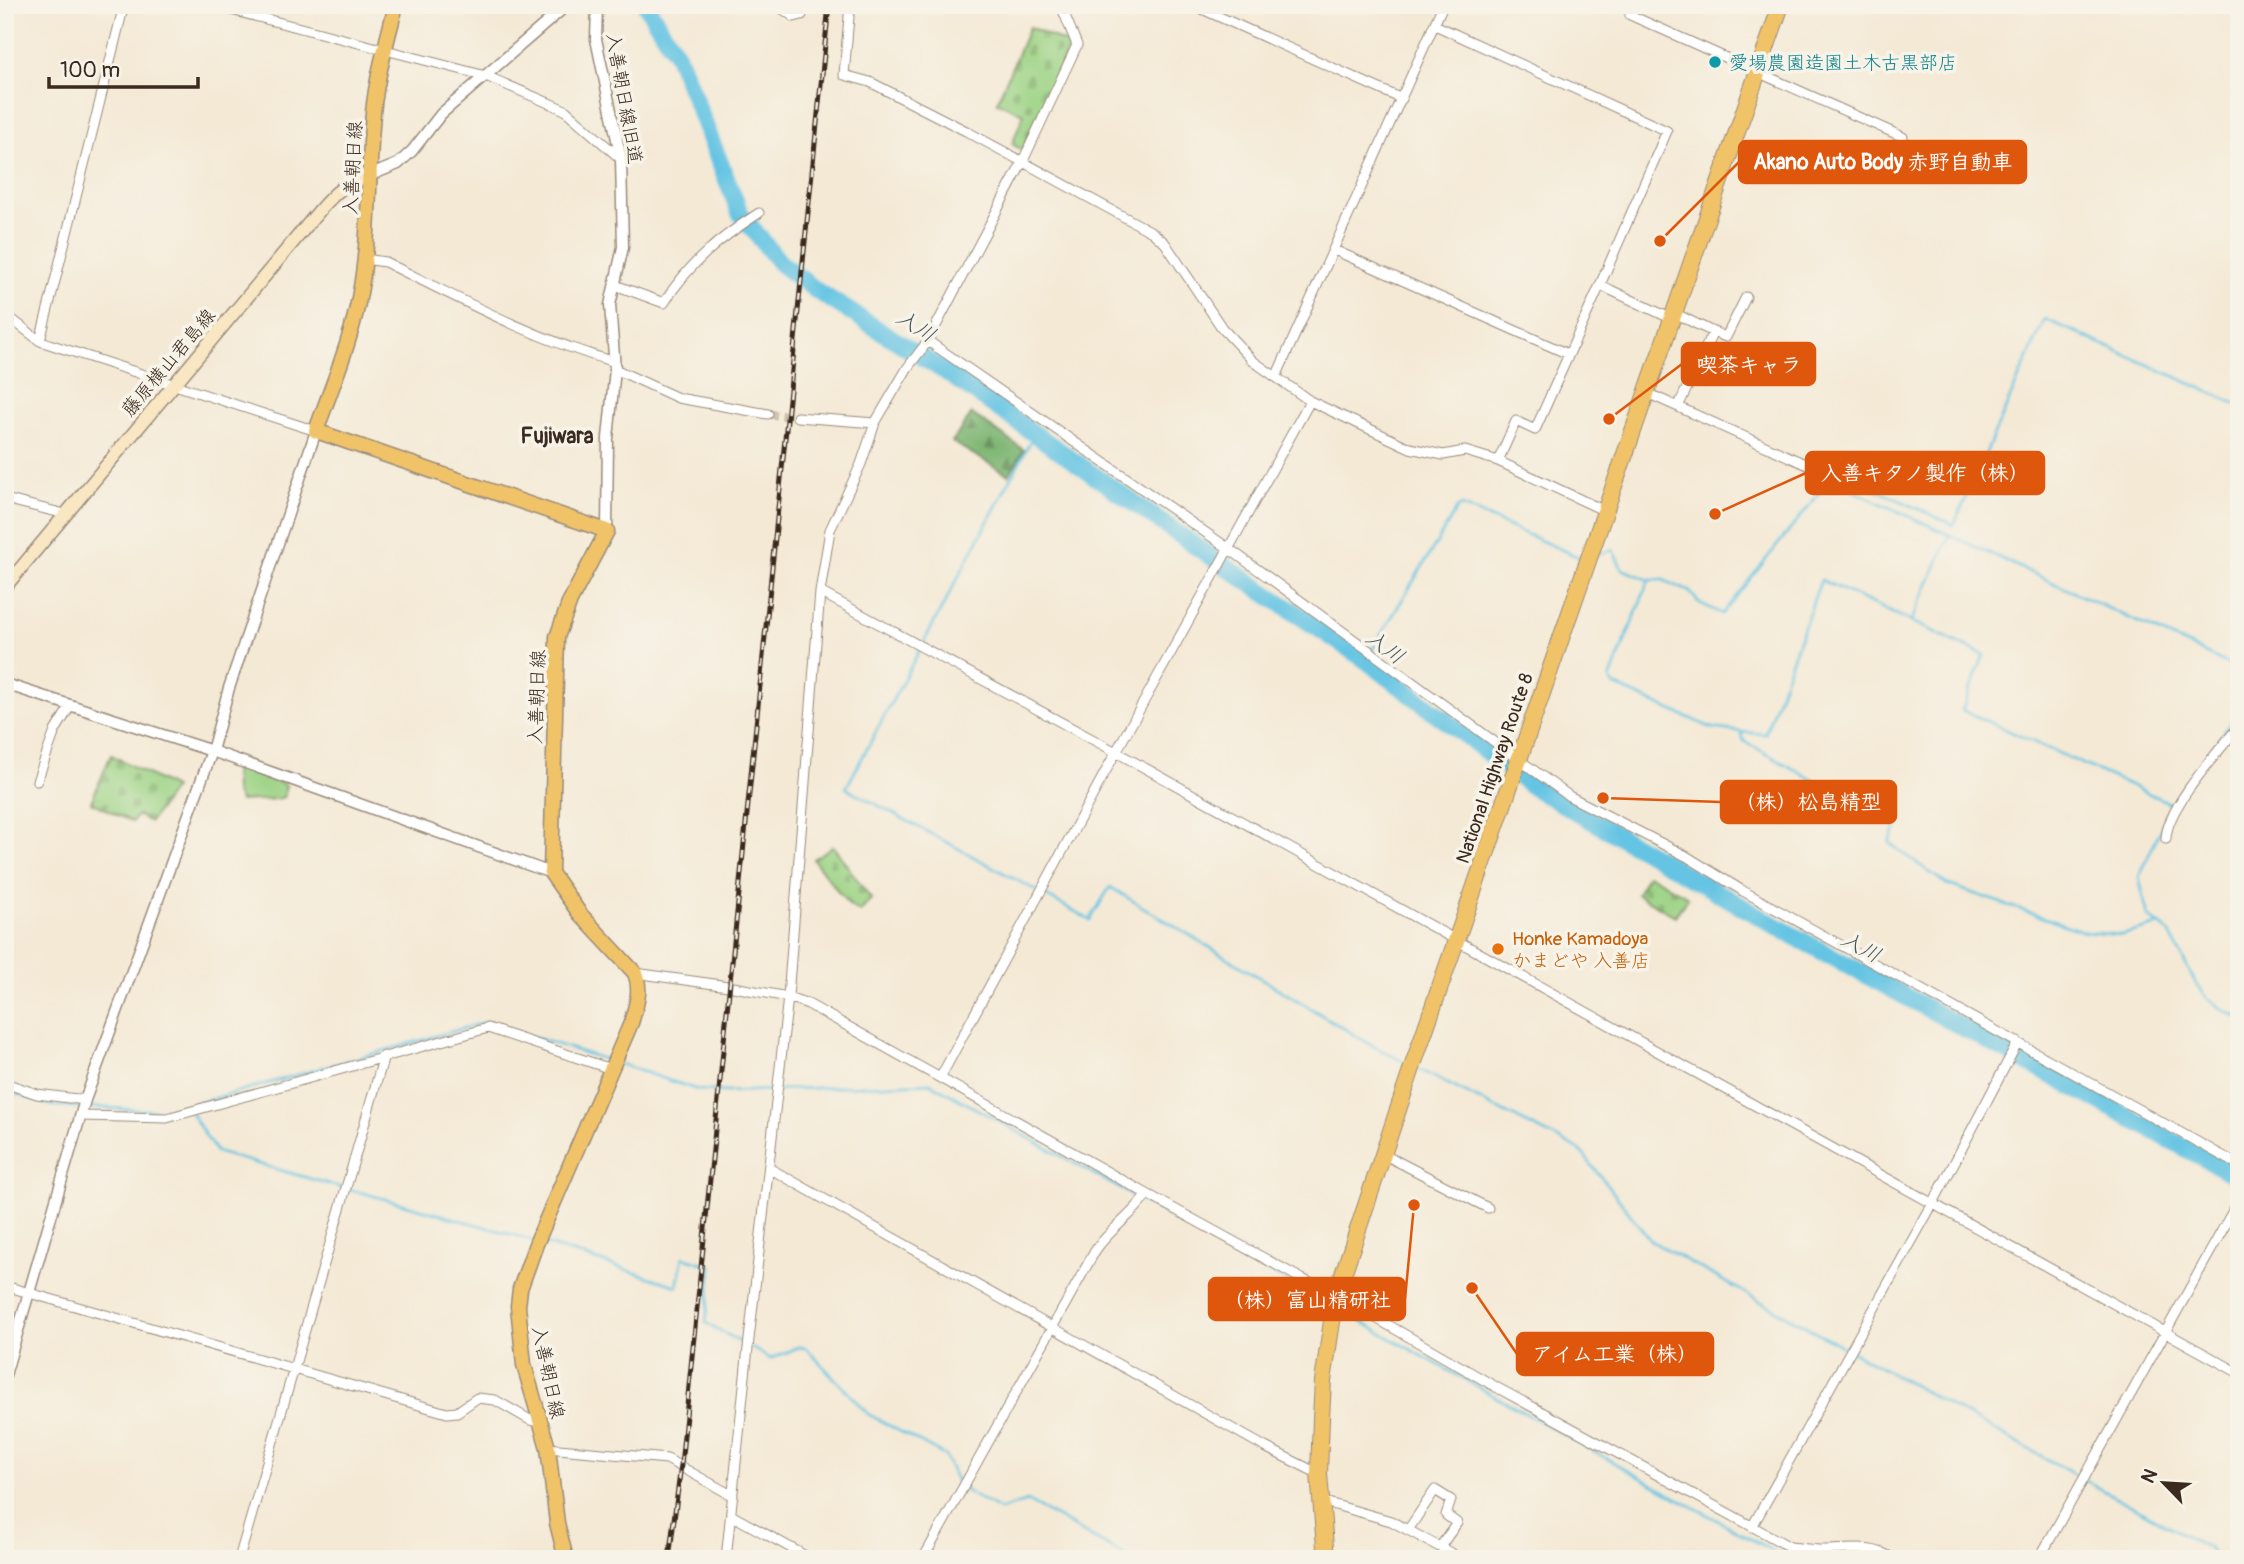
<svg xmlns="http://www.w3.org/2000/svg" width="2244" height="1564" viewBox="0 0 2244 1564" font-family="Pangolin,'Klee One',sans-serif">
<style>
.green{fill:#9cd385;stroke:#6c7e52;stroke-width:2}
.forest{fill:url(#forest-firs);stroke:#5c7048;stroke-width:2}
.cemetery{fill:url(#cemetery-stones);stroke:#6c7e52;stroke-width:2}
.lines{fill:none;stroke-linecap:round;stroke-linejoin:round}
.stream{stroke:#65c4e3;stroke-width:2.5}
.river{stroke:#65c4e3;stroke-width:18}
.minor-tunnel{stroke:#cfc3b0;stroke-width:9;stroke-dasharray:9 4.5;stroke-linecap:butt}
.minor-casing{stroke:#988a7a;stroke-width:11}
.tertiary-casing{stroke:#988a7a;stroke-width:13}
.secondary-casing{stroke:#988a7a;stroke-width:15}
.primary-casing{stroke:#988a7a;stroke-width:17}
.trunk-casing{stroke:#988a7a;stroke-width:18}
.minor{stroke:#fff;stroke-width:9}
.tertiary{stroke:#fff;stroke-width:10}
.secondary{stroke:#f9e7c3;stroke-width:12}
.primary{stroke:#f0c369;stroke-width:14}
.trunk{stroke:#f0c369;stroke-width:16}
.rail-casing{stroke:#3b2a1e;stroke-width:5}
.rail{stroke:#f7f3e8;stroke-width:2.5;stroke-dasharray:8;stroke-linecap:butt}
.culture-dot{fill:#0f9aa8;stroke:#f7f3e8;stroke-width:2.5}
.food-dot{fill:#e8710a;stroke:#f7f3e8;stroke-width:2.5}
.labels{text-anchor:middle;stroke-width:7;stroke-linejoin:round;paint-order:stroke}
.culture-label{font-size:19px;fill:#0d838f;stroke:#f7f3e8;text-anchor:start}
.street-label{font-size:19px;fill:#3b2a1e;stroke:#f7f3e8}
.food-label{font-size:19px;fill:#c56008;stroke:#f7f3e8;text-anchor:start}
.water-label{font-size:21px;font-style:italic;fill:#485859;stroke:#f7f3e8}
.neighbourhood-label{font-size:21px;font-weight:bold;fill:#3b2a1e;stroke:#f7f3e8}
.leader{fill:none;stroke:#df570d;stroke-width:2.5}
.callout-dot{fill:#df570d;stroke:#f7f3e8;stroke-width:2.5}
.callout{fill:#df570d;stroke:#df570d;stroke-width:2.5}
.callout-label{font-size:21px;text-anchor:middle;font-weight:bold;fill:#fff}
</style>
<defs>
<pattern id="forest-firs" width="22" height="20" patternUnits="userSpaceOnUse" patternTransform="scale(1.75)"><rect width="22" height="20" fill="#7db572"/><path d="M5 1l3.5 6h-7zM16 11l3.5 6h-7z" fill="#68935d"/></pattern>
<pattern id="cemetery-stones" width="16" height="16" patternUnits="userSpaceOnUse" patternTransform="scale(1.75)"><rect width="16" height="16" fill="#9cd385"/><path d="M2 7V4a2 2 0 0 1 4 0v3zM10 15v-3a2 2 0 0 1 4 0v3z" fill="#87b572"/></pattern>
</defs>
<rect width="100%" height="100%" fill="#f7f3e8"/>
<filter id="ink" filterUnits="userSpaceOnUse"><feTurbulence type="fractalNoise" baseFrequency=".0143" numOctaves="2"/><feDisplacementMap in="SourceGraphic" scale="14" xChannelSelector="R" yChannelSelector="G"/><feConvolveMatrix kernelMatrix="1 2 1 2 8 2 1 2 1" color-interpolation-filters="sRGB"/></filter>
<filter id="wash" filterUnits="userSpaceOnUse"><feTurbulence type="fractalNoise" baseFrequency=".00686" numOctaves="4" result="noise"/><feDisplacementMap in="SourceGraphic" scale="28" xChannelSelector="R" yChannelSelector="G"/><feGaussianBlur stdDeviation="1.57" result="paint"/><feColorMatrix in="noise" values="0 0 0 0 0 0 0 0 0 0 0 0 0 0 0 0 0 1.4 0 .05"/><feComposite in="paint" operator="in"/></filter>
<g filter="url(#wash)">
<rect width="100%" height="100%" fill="#f4e9d5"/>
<!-- green -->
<path class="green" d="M234,763L286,785L284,797L277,799L240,801L235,792Z"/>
<!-- forest -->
<path class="forest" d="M972,414L1024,450L1009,475L952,442Z"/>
<!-- cemetery -->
<path class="cemetery" d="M1029,27L1070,45L1022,150L1012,144L1024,114L997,102Z
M111,755L174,788L150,822L137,815L132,822L91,802Z
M833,846L871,899L860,912L849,905L813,859Z
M1648,874L1688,897L1675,916L1637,894Z"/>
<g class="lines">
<!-- stream -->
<path class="stream" d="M1034,435L846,788L1037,891
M1830,480L1950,535L1911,622
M1950,535L2239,669
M1596,555L1613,550L1622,569L1649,580H1663L1690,592L1698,602L1722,614L1830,480L1835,471L1954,525L2045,319L2239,405
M1649,580L1610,679L1613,685L1712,728L1741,732L1744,741L1897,827L1889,843L1946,884L2085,932L2122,935L2158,925
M1366,660L1458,507L1462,506L1583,559
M2239,712L2172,804L2139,877L2148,916L2169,932L2195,982L2209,1000L2227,1012L2239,1017
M1741,732L1765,734L1821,580L1984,655L1962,710L2172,804
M1043,894L1090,920L1110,887L1373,1046L1406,1063
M620,1064L698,1090L727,1092L930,1083L1328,1304
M1418,1069L1580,1150L1651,1241L2208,1548L2216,1559
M5,1090L52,1106L79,1107
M85,1107L162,1111L187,1106L486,1022L610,1061
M191,1113L216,1152L343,1188
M349,1189L532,1240
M542,1243L677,1286L683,1257L712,1266L706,1323L746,1345
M1340,1310L1787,1559
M752,1348L770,1359L799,1347L806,1348L868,1414L945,1456L958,1484L967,1492L1000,1510L1027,1501L1131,1559"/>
<!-- river -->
<path class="river" d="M646,5L677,55L740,213L780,263L817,291L949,374L1207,554L1366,660L1533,787L1792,935L2239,1177"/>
</g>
</g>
<g filter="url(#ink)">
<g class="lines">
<!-- minor-tunnel -->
<path class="minor-tunnel" d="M768,414L797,417"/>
<!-- minor casing -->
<g class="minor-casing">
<path id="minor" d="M212,5L486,76L565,110L621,159
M777,5L794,17L802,15L804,5
M850,5L844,75L870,82L966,131L1152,232L1165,243L1222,328L1253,361L1310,401L1410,448L1443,455L1465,451L1498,461L1605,511
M1193,5L1402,99
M1634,5L1630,15L1903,137
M1435,25L1667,131L1600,285
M1334,250L1568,354
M365,259L385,262C460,299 534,339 615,362
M615,285L664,303C689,263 720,238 759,213
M1674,313L1713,332L1678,407
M5,314L40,341L316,431
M1713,332L1726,337L1746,297
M40,341L124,5
M928,341L1228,548L1569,796L1686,856L1743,891L2239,1165
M615,369L678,398L768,414
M1276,377L1443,5
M1647,393L1823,472
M797,417L875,423
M1498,461L1516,421L1535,430L1600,285L1672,319
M5,499L65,514
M820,592L1116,752L2239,1373
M37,781L55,731L71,705
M2166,839C2166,808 2219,751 2239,726
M635,973L728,986L788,997L808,1004L1147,1194L1302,1279L1336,1295L1496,1387L1790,1547C1801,1548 1812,1550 1823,1550C1847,1550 1873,1544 1893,1559
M940,1078L1116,752L1310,401
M5,1083L37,1094L85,1100
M81,1116L167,1118L488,1028L611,1069
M1383,1154L1488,1208
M769,1168L1265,1447L1319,1474
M5,1286L447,1413L457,1412L477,1398L495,1400L530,1420L540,1422
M548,1448L667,1459L733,1496
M1321,1501L1391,1521L1462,1559
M731,1515L811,1559
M1752,1527L1932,1205L2018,1042
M1408,1530L1435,1490L1451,1500L1446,1515L1457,1523L1440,1547
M239,1559L384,1056
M726,1559L747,1357L788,997L820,592L830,530L861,464L875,423L908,367L928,341L1022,163L1077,45L1064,13L1068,5
M923,1559L1095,1251C1109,1229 1133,1216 1147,1194
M2039,1559L2239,1200"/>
</g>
<!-- tertiary casing -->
<g class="tertiary-casing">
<path id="tertiary" d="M597,5L596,39L621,159L623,247L610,305L615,369L608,438L607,531
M371,175L398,164L412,151L441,114L567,5
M5,684L212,751L551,873
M5,1375L85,1100L212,751L229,688L316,431"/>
</g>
<!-- secondary casing -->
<g class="secondary-casing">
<path id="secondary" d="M2234,5L2239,7
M5,587L319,211C336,191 345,183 371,175"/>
</g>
<!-- primary casing -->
<g class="primary-casing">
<path id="primary" d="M396,5C386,45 374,85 372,126C368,180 370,234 361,287C353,337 333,383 316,431L607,531L570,601L557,637L551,873L580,914L635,973C642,990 636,1006 631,1023L536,1244L520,1289L518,1306L524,1365L548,1448L557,1523L566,1559"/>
</g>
<!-- trunk casing -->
<g class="trunk-casing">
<path id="trunk" d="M1326,1559L1319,1474L1321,1418L1323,1381L1336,1295L1416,1056L1781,5"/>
</g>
<!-- minor -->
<use href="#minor" class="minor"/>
<!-- tertiary -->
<use href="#tertiary" class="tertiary"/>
<!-- secondary -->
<use href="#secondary" class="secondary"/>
<!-- primary -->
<use href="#primary" class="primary"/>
<!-- trunk -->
<use href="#trunk" class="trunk"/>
<!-- rail casing -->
<g class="rail-casing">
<path id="rail" d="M669,1559L681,1465L829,5"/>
</g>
<!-- rail -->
<use href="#rail" class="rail"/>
</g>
</g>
<!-- markers -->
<circle class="culture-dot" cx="1715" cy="62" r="7"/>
<circle class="food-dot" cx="1498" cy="949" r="7"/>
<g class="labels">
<!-- culture labels -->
<g class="culture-label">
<text x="1729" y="69">愛場農園造園土木古黒部店</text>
</g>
<!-- street labels -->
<g class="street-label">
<text transform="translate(625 98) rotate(80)" y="7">入善朝日線旧道</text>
<text transform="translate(352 168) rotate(-87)" y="7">入善朝日線</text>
<text transform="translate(168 362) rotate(-50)" y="7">藤原横山君島線</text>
<text transform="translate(536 697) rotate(-88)" y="7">入善朝日線</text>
<text transform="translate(1494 768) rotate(-71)" y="7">National Highway Route 8</text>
<text transform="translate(549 1372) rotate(78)" y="7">入善朝日線</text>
</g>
<!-- food labels -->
<g class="food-label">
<text x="1512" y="945">Honke Kamadoya<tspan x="1512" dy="22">かまどや 入善店</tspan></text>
</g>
<!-- water labels -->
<g class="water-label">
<text transform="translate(916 326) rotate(32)" y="7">入川</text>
<text transform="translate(1385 647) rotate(36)" y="7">入川</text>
<text transform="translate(1861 947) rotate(28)" y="7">入川</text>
</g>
<!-- neighbourhood labels -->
<g class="neighbourhood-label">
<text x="557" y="443">Fujiwara</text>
</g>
</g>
<!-- callouts -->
<path class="leader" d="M1660 241L1739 162M1609 419L1682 364M1715 514L1806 473M1603 798L1721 802M1414 1205L1405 1299M1472 1288L1517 1354"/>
<g class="callout-dot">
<circle cx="1660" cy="241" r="7"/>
<circle cx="1609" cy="419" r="7"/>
<circle cx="1715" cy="514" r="7"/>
<circle cx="1603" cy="798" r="7"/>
<circle cx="1414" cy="1205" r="7"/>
<circle cx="1472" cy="1288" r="7"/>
</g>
<g class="callout">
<rect x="1739" y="141" width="287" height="42" rx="7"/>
<rect x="1682" y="343" width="133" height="42" rx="7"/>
<rect x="1806" y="452" width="238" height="42" rx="7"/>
<rect x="1721" y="781" width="175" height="42" rx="7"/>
<rect x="1209" y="1278" width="196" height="42" rx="7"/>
<rect x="1517" y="1333" width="196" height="42" rx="7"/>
</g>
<g class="callout-label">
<text x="1883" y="169">Akano Auto Body 赤野自動車</text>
<text x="1749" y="372">喫茶キャラ</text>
<text x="1925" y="480">入善キタノ製作（株）</text>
<text x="1808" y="809">（株）松島精型</text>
<text x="1307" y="1307">（株）富山精研社</text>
<text x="1615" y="1361">アイム工業（株）</text>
</g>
<!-- margin -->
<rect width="2244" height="1564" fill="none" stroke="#f7f3e8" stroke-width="28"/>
<!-- north arrow -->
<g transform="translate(2164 1483) rotate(295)" stroke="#f7f3e8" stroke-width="5" paint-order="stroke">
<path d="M0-5L12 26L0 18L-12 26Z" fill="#3b2a1e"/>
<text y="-10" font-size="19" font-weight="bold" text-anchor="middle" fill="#3b2a1e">N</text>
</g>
<!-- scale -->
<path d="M49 77v10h149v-10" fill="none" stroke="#3b2a1e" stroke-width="3.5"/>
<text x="60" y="77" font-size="21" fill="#3b2a1e" stroke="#f7f3e8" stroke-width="5" paint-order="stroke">100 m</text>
</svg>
